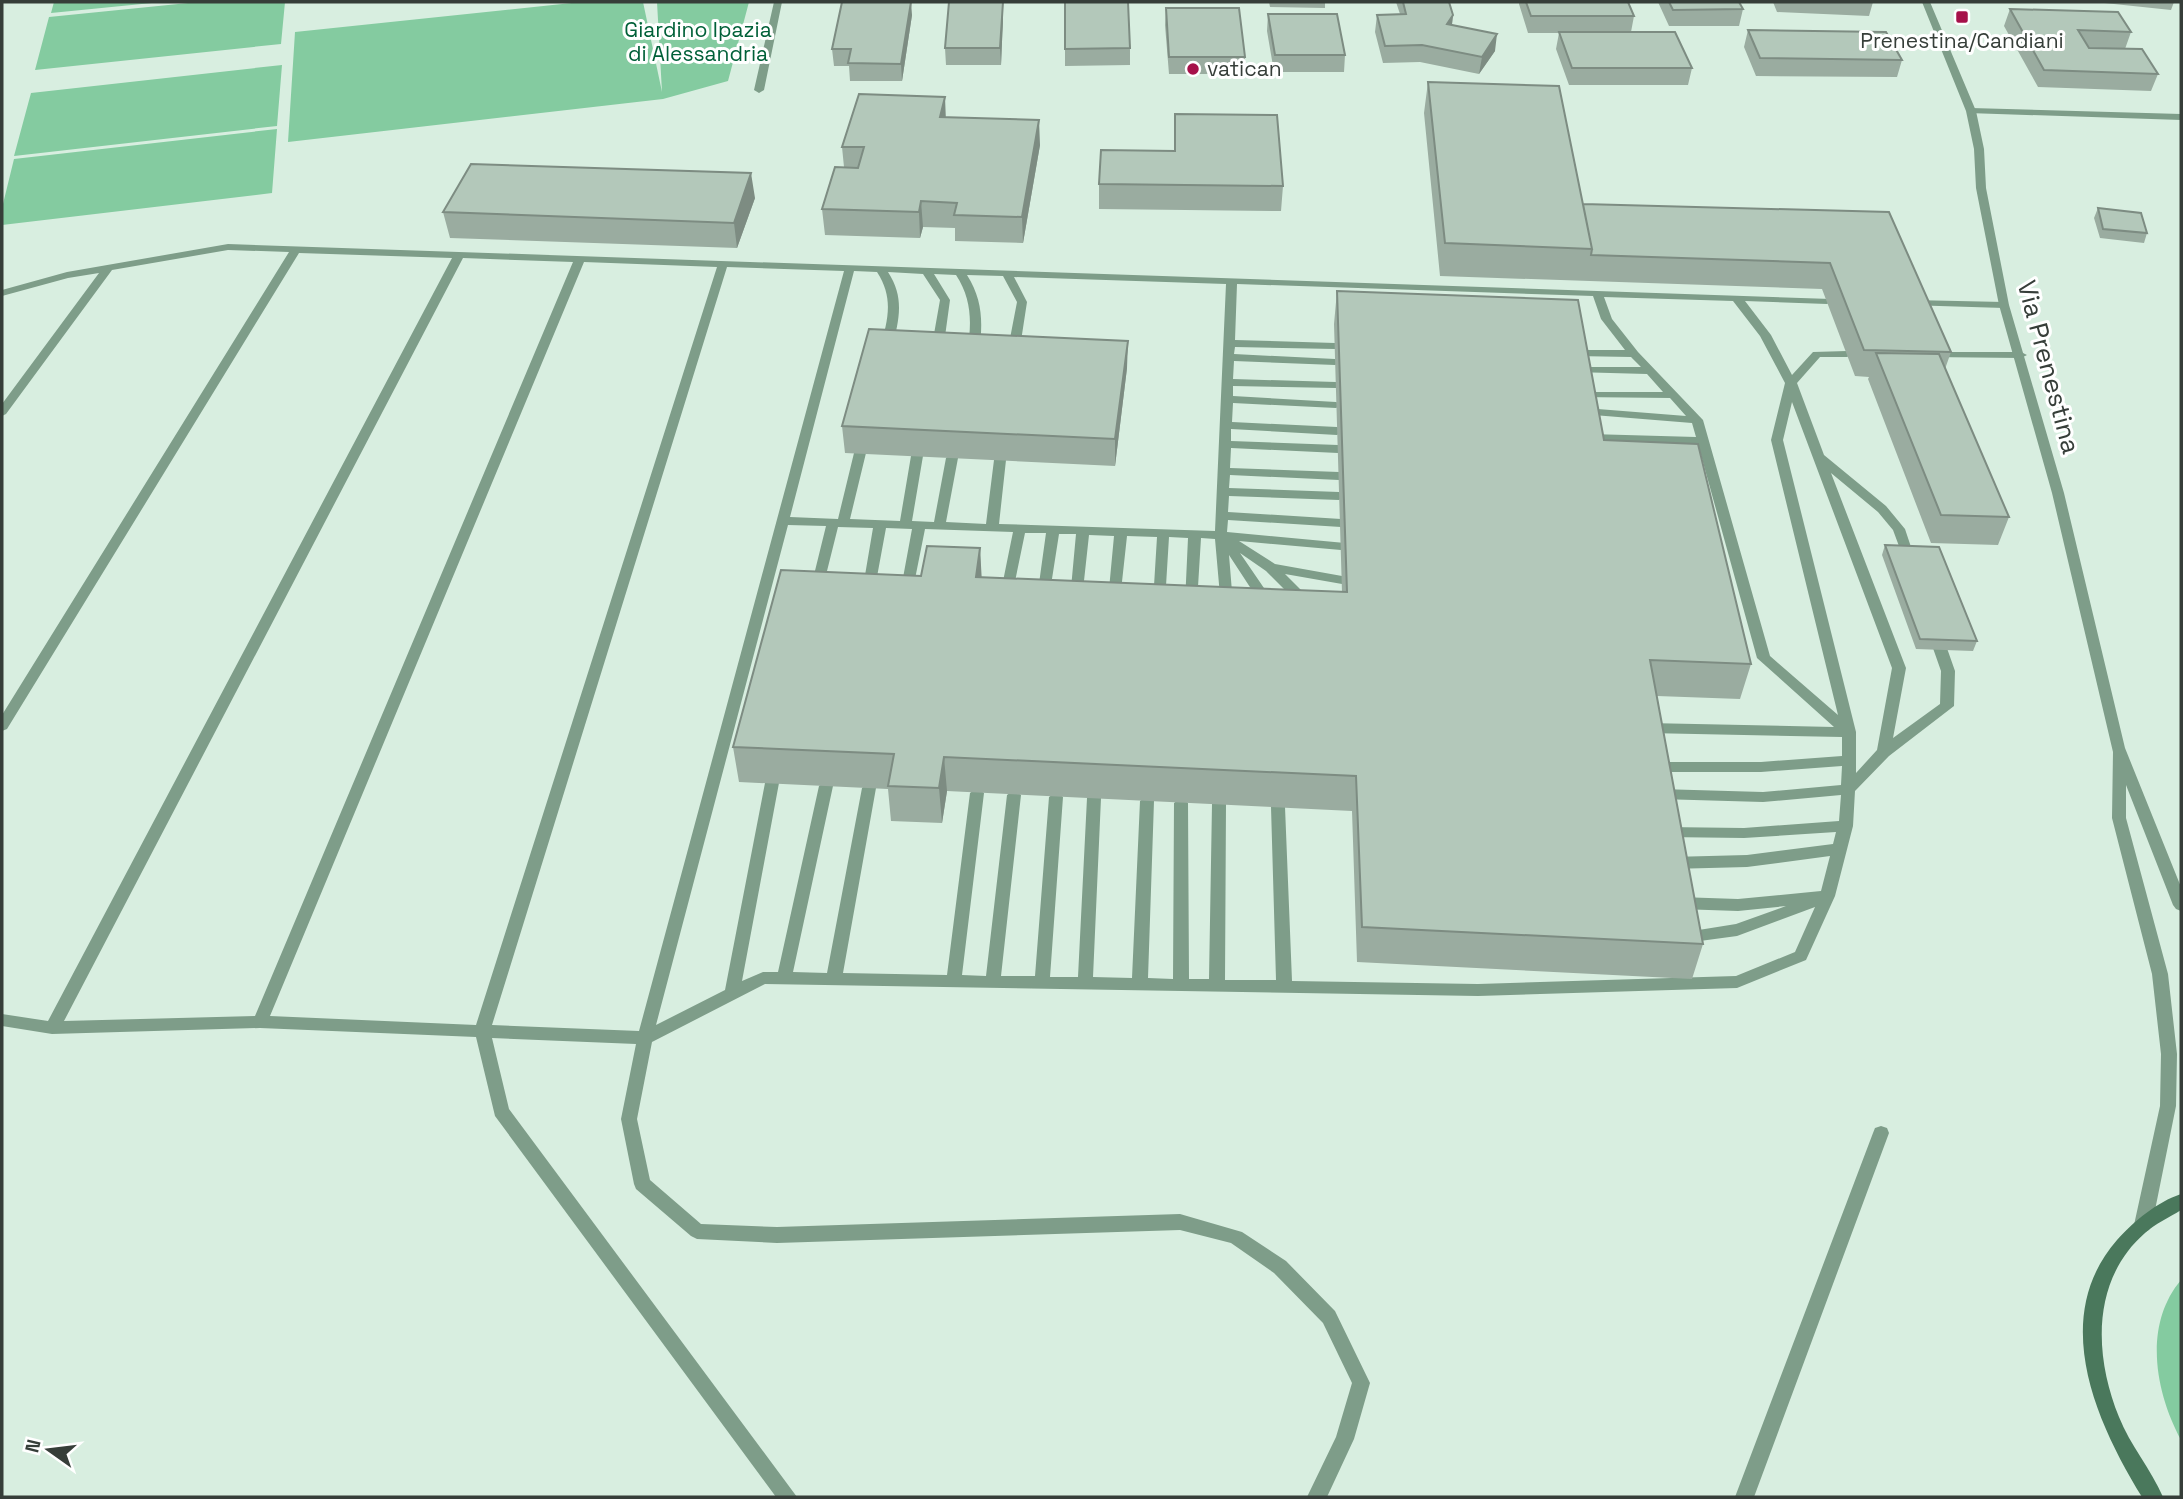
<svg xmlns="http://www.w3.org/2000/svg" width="2183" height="1499" viewBox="0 0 2183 1499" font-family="'Space Grotesk',sans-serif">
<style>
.green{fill:#84cba0}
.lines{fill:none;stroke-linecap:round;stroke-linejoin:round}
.service{fill:#7e9d89;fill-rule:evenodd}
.minor{fill:#7e9d89;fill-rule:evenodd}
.tertiary{fill:#7e9d89;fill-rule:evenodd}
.secondary{fill:#4a785c;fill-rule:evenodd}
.wall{fill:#9aaca0}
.shaded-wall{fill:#7d8c82}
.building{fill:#b3c8ba;stroke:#7d8c82;stroke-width:2}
.poi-dot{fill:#a6114a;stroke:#fff;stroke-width:2.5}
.labels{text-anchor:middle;stroke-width:6;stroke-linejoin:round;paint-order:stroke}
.far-park-label{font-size:21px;fill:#006038;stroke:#fff}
.far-poi-label{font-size:21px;fill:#363e39;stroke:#fff}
.street-label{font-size:26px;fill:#363e39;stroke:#fff}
</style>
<rect width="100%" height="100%" fill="#d8eee0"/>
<!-- green -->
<path class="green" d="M54,2H162L51,13Z
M198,2H285L281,44L35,70L49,17Z
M581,2H643L662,92L657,2H749L728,81L663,99L288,142L295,32Z
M282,65L277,126L14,156L31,93Z
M277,129L272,193L2,225V208L14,159Z
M2181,1280V1440C2155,1392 2143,1325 2181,1280Z"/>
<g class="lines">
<!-- service -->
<path class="service" d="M228,244L1831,299L1832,301L1827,304L1745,301L1771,335L1792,375L1813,352L1847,351L1853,354L1847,357H1820L1797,383L1824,455L1886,506L1905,529L1916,562L1914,565H1906L1893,530L1878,512L1831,473L1906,668L1893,738L1940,704L1941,671L1928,634L1930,631H1940L1942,634L1955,671L1954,706L1889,756L1855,791L1853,826L1835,896L1806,960L1737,988L1478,996L765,984L652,1042L637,1119L650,1180L701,1224L777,1227L1180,1214L1242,1232L1286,1261L1335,1311L1370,1383L1354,1439L1327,1497H1307L1336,1437L1352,1383L1323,1323L1274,1273L1231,1243L1180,1230L777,1243L697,1239L691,1236L636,1189L634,1184L621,1119L636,1044L492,1038L509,1109L797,1497H776L495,1116L476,1037L260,1028L52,1034L2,1026V1014L48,1021L452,258L299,253L7,729L2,731V715L289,252L228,250L112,270L6,414L2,416V404L99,273L68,278L2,296V290L67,272ZM463,258L573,262L255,1016L64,1021ZM584,262L717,267L476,1025L270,1016ZM727,267L844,271L639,1031L492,1025ZM854,271L877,272C894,298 888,320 880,348L886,351L892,348C899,320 905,298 888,272L923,274L940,300L931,351L937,354L943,351L950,300L934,274L956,275C972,299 972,324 967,352L973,355L979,352C983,324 983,300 967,275L1003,276L1017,302L1007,354L1013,357L1019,354L1027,302L1014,277L1226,284L1215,531L999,524L1006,460L1000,456L994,460L986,524L946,522L958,458L952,454L946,458L934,522L912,521L923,456L917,452L911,456L900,521L850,519L866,453L860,449L854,453L838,519L790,517ZM1237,284L1593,296L1601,319L1625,350H1575L1569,353L1575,356L1631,357L1641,367H1578L1574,368V372L1647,374L1663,392H1582L1576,395L1578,397L1670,398L1686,416L1585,408L1579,412L1581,414L1692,423L1696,437L1590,434L1584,438L1590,442L1698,444L1757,658L1834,727L1647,723L1640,728L1647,733L1842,737V756L1761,762H1653L1646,767L1653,772H1761L1842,766L1841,785L1763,792L1659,789L1652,794L1659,799L1763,802L1841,795L1839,821L1744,828L1665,827L1660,828L1658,832L1660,836L1665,837L1744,838L1836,832L1833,844L1747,855L1671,857L1666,859L1664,863L1666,867L1671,869L1747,867L1830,856L1821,891L1738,899L1679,897L1674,899L1671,903L1674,907L1679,909L1738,911L1786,906L1736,924L1680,933L1677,937L1680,941L1685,943L1737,936L1815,907L1795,952L1736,976L1478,984L1292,981L1285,807L1283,803H1273L1271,807L1276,980H1225L1226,804L1219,799L1212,804L1209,979H1189L1188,803L1181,798L1174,803L1173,979L1148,978L1154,801L1147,796L1140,801L1132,978L1093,977L1101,798L1094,793L1087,798L1078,977H1050L1063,797L1056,792L1049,797L1035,976H1001L1021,795L1014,790L1007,795L986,976L962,975L984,793L977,788L970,793L947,975L843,973L876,788L869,783L862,788L827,973L793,972L833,786L826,781L819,786L778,972H763L742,981L779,783L772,778L765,783L725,990L656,1025L788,525L826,526L811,587L817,591L823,587L838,527L873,528L862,593L868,597L874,593L886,528L912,529L900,594L906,598L912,594L925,529L1013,532L1000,596L1006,600L1012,596L1025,533H1046L1037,598L1043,602L1049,598L1059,534H1076L1070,599L1076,603L1082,599L1089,535L1114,536L1108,600L1114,604L1120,600L1127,536L1157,537L1153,602L1159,606L1165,602L1169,537L1188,538L1185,603L1191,607L1197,603L1201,538L1215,539L1221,607H1231L1233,604L1229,555L1263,607L1268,608L1275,604L1240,553L1266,571L1295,600L1307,602L1313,598L1312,595L1304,593L1285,574L1342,584L1347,583L1348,580L1342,576L1275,564L1239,541L1341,550L1347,546L1345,543L1227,532L1228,520L1341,527L1347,523L1341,519L1228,512L1229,496L1339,500L1345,496L1339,492L1229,488L1230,475L1339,480L1345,476L1339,472L1230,468L1231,448L1338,453L1344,449L1338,445L1231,441V429L1337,435L1343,431L1337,427L1232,422L1233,403L1336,408L1342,405L1336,402L1233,396V386L1336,388L1342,385L1336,382L1233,379L1234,361L1335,365L1341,362L1335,359L1234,354L1235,347L1335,349L1341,346L1335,343L1235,340ZM1604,297L1733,301L1760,336L1785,383L1771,440L1838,715L1770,656L1703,420L1638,352L1612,319ZM1792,402L1892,668L1877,750L1856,773V732L1783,440Z
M1911,300L2004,302L2009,305L2004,308L1907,305L1906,303Z
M1933,352H2021L2027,355L2021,358L1929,357L1927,355Z
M1881,1126L1887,1128L1889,1133L1754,1497H1735L1873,1133L1875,1128Z"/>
<!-- minor -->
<path class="minor" d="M774,2H782L764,90L759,93L754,90Z
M1971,108L2181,114V120L1968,113V109Z"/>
<!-- tertiary -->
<path class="tertiary" d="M1922,2H1930L1976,111L1984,149L1986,188L2009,305L2064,493L2125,748L2181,887V911L2176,909L2173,905L2126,785V818L2168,974L2177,1054L2176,1106L2152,1225L2149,1230L2143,1233L2137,1230L2134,1225L2160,1106L2161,1054L2152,974L2112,818L2113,752L2052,493L1999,305L1976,188L1974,149L1966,111Z"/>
<!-- secondary -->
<path class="secondary" d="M2181,1194V1210C2170,1217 2155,1224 2145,1233C2091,1280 2094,1356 2119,1417C2130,1445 2151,1469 2163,1497H2142C2096,1422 2049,1318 2117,1240C2134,1221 2157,1202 2181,1194Z"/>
</g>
<!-- wall -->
<path class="wall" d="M1003,2V18L1001,65H946L945,48Z
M1065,2L1130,48V65L1065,66Z
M1269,2H1325V8L1270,7Z
M1396,2H1449L1453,15L1452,25L1495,51L1479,74L1420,62L1383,63L1375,32L1377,15L1400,14Z
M1519,2H1628L1634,16L1631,32L1692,68L1688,85H1569L1556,49L1559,33H1528L1519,4Z
M1658,2H1739L1743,9L1739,26H1669Z
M1773,2H1873L1869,16L1777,12Z
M2095,2H2174L2171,10Z
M1166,8L1245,57L1244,74H1169L1165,25Z
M2010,9L2131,32L2125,49L2158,74L2151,91L2038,87L2004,26Z
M1268,14L1345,55L1344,72H1274L1267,31Z
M912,15L902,81H850L849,66H834L832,49Z
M1748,30L1902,60L1897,77L1756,76L1744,47Z
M1428,82L1583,204L1889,212L1951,352L1945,369L2009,517L1998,545L1931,543L1868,379L1869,377L1855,376L1822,289L1440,276L1424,113Z
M1175,114L1283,186L1281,211L1099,209V184L1174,151Z
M946,117L1040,145L1023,243L955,241V228L923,227L920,238L825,235L822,209L844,167L842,147Z
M755,198L737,248L450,238L443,212Z
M2098,208L2147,233L2144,243L2100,238L2094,218Z
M1337,291L1604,440L1751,664L1740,699L1657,696L1703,944L1692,979L1357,962L1352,811L947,791L942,823L891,821L888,789L739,782L733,747L921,576L980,548L981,577L1342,592L1334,324Z
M1127,368L1115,466L845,453L842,426Z
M1885,545L1977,641L1973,651L1916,649L1882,555Z"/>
<!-- shaded-wall -->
<path class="shaded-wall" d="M911,2L912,15L902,81L901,64Z
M1003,2V18L1001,65L1000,48Z
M1453,15L1451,32L1447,24Z
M1497,34L1495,51L1479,74L1482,57Z
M945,97L946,122L940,117Z
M1039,120L1040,145L1023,243L1022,217Z
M751,173L755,198L737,248L734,223Z
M921,201L923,227L920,238L919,212Z
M1128,341L1127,368L1115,466V439Z
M980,548L982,583L976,577Z
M944,757L947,791L942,823L939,788Z"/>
<!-- building -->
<path class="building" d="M842,2H911L901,64L848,63L851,49H832Z
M949,2H1003L1000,48H945Z
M1065,2H1128L1130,48L1065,49Z
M1403,2H1449L1453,15L1447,24L1497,34L1482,57L1422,45L1385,46L1377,15L1406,14Z
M1526,2H1628L1634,16H1531Z
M1669,2H1739L1743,9L1673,10Z
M1166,8H1239L1245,57H1169Z
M2010,9L2118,12L2131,32L2078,30L2089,48L2142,49L2158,74L2044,70Z
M1268,14H1337L1345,55H1275Z
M1748,30L1886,32L1902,60L1760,58Z
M1559,32H1675L1692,68H1572Z
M1428,82L1559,86L1592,249L1445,243Z
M859,94L945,97L940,117L1039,120L1022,217L954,215L957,203L921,201L919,212L822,209L835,167L858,168L864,147H842Z
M1175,114L1277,115L1283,186L1099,184L1101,150L1175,151Z
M471,164L751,173L734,223L443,212Z
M1583,204L1889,212L1951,352L1864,350L1830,263L1591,255L1592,249Z
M2098,208L2141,213L2147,233L2103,229Z
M1337,291L1578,300L1604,440L1698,444L1751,664L1650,660L1703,944L1362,927L1356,776L944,757L939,788L888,786L894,754L733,747L781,570L921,576L927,546L980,548L976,577L1347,592Z
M869,329L1128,341L1115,439L842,426Z
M1876,353L1939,354L2009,517L1941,515Z
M1885,545L1939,547L1977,641L1920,639Z"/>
<!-- markers -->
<g class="poi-dot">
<rect x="1955" y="10" width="14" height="14" rx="3.5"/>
<circle cx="1193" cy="69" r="7"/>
</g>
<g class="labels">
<!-- far-park labels -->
<g class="far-park-label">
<text x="698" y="37">Giardino Ipazia<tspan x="698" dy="24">di Alessandria</tspan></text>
</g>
<!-- far-poi labels -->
<g class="far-poi-label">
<text x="1962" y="48">Prenestina/Candiani</text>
<text x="1207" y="76" text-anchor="start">vatican</text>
</g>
<!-- street labels -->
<g class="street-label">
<text transform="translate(2049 367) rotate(75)" y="9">Via Prenestina</text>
</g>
</g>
<!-- border -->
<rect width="2183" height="1499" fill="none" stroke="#363e39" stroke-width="7"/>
<!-- north arrow -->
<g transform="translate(49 1450) rotate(284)" stroke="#ffffff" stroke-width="5" paint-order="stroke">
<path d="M0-5L12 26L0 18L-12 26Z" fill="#363e39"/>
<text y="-10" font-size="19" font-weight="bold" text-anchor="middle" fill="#363e39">N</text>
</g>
</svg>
